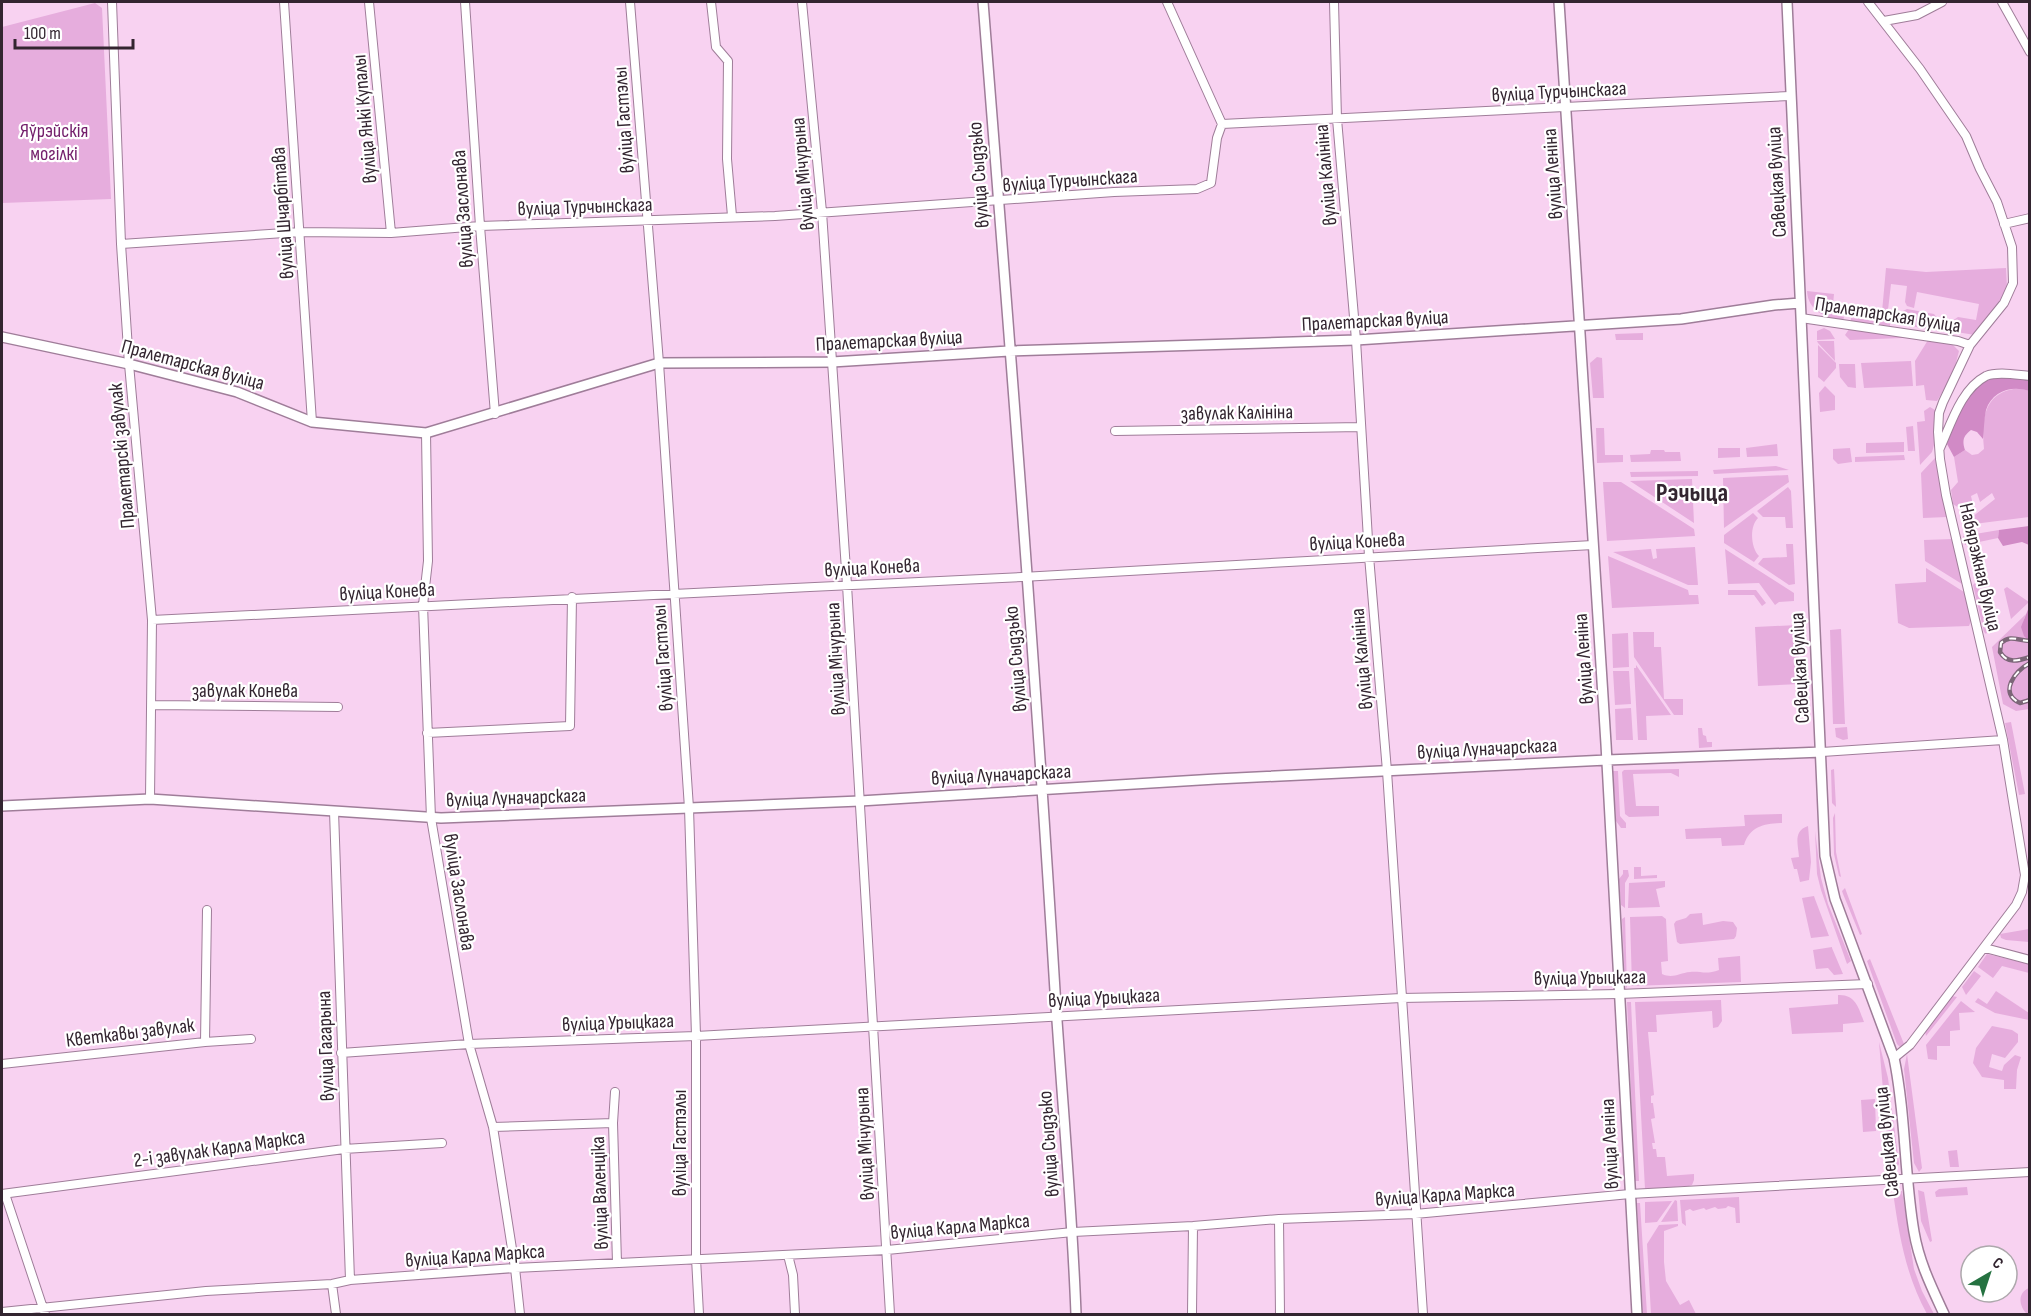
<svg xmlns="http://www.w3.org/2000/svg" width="2031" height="1316" viewBox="0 0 2031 1316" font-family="'Sofia Sans Condensed',sans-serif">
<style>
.green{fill:#e6addd}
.forest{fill:#d18ac6}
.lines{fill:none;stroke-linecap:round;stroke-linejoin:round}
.minor-casing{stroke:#9f7d99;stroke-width:10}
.tertiary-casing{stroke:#9f7d99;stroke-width:12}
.minor{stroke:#fff;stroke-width:8}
.tertiary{stroke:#fff;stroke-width:9}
.rail-casing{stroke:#7c6678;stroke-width:4.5}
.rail{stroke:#fff;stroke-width:2;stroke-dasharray:7;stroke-linecap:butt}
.labels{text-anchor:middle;stroke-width:4.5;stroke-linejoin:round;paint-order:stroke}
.street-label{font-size:20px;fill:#332530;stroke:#fff}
.park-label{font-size:20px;fill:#74206c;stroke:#fff}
.district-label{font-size:26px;font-weight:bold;fill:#332530;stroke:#fff}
</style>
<rect width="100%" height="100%" fill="#f8d2f1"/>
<!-- green -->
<path class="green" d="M95,3L102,8L111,199L2,203V27Z
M1886,268L1926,272L2006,268L2007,287L2002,300L1975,335L1950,331L1952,321L1958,317L1976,320L1979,304L1917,292L1914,308L1907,306L1905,302L1907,286L1891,284L1888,310L1884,313L1882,312Z
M1807,291L1834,294L1832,315L1844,317L1843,321C1826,318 1808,311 1807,291Z
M1907,309L1934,314L1938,319L1934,330L1904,325L1902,321L1903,311Z
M1851,318L1890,322V326L1851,321Z
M1824,328L1830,331L1835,339L1817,340V331Z
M1849,329L1902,336V338L1850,340L1845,335Z
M1643,333V340H1616L1615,334Z
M1928,340L1952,344L1959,351L1953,375L1937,401L1926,400L1924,385L1916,386L1915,361Z
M1817,341H1834L1835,361L1818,343Z
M1818,345L1836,363V368L1824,382L1818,377Z
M1597,357L1602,358L1604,398H1593L1590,363Z
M1911,361L1913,386L1864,388L1861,363Z
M1839,364H1855L1856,388L1848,387L1840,377Z
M1825,386L1835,396V410L1820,412L1819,393Z
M2020,388L2029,391V517L1966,525L1967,521L1995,499L1992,493L1980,502L1977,493L1971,496L1973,505L1968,509L1962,510L1953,504L1951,490L1958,482L1954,457L1965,450L1972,455L1978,454L1984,449C1981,418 1984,391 2020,388Z
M1930,407L1935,410L1934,445L1932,452L1920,465L1917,422L1925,421L1924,411Z
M1913,426L1915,451H1908L1906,427Z
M1596,428H1604L1605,455H1623V462L1597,463Z
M1904,442V452L1866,453V443Z
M1777,444L1778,456L1747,457L1746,448Z
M1718,448H1740V457L1718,458Z
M1850,448L1852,462L1838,464L1833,459V449Z
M1651,450H1664L1665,452H1680L1681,461L1631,462L1630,455L1650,454Z
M1904,455L1905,460L1855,462V457Z
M1935,458L1947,517L1923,518L1921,473Z
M1776,466L1789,470L1714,474L1713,470Z
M1698,471V476L1631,477L1630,472Z
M1788,475L1789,482L1724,528L1723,478Z
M1692,479L1694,523L1630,481Z
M1603,482H1621L1694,529L1695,536L1607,541Z
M1788,487L1791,491L1793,528H1786L1785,517H1763L1757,511Z
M1753,513L1758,518C1749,527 1751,548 1759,556L1754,562L1724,543V535Z
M1999,530L1998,538L1965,545L1963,536Z
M1953,539L1962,584L1925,561L1924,540Z
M1786,544H1793L1795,584L1789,585L1758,564L1763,558L1787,557Z
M1695,547L1698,585H1688L1613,552L1651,549L1653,559L1657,558L1656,549Z
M1725,549L1794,593V601L1779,602L1775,605L1759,583L1728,584Z
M1608,556L1688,590L1689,595H1698L1699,604L1612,608Z
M1926,568L1964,592L1972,618L1969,626L1909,628L1898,623L1895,584L1926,582Z
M1975,583L1979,587L1989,629L1986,634L1984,632L1973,585Z
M2007,587L2029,602L2011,619L2004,589Z
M1728,590H1756L1766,603L1762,606L1754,595H1728Z
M2026,614C2022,625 2020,632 2029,641V709L2016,711L2003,704L1992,647Z
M1797,625L1800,684L1758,686L1755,627Z
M1841,629L1845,724H1833L1830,630Z
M1633,632H1654V647H1661L1664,699H1683V715H1674L1634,657Z
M1628,633L1629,667L1613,668L1612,634Z
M1636,665L1671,715L1646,716L1647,740H1638L1634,668H1636Z
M1613,671H1629L1631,704L1615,705Z
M1631,708L1633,740H1616L1615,709Z
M2011,722L2025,794L2019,795L2005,723Z
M1847,727L1848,739L1843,740L1836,737L1835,728Z
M1698,728H1702L1703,735L1706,736L1707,742H1712V747L1699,748Z
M1679,769V777L1671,773L1633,774L1636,806H1659V816L1629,817L1625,814L1622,772L1624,770Z
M1834,769L1836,807L1832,803L1831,770Z
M1613,771H1618L1620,816L1626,823V828H1621L1616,821Z
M1835,813L1836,852L1841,877L1839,876L1834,854L1833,818Z
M1782,814V823C1764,824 1750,826 1744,845L1722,846L1721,838L1686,839L1685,829L1745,826L1744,815Z
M1808,826L1811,862L1809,880L1800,882L1797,869H1794L1791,858L1799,857C1798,844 1793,831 1808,826Z
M1815,831L1821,878L1828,904L1851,961L1847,964L1821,890L1817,874Z
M1634,867H1641V876L1657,875V878L1634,879Z
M1623,870H1628L1629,876L1625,883V908L1621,905L1619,879L1623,874Z
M1665,881V887L1656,889L1660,907L1628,908L1629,883Z
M1845,888L1862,934L1860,935L1843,894L1842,891Z
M1814,896L1815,899L1829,936L1811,938L1802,898Z
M1702,913L1703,925L1723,921L1733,922L1737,928L1736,936L1734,939L1680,944L1677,942L1674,924L1676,921L1686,918L1690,914Z
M1662,916L1666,919L1668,961L1661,962L1662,974C1673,979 1679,973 1690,972C1701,971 1706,975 1719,970L1718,958L1740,956L1741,982L1632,986L1630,917Z
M1625,917L1627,989L1625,984L1622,919Z
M2029,929V942L2006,940L2001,938L2000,934Z
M1832,947V948L1843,974L1834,975L1828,968L1816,969L1813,950Z
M1987,954L2029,964V973L2002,966L1993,978L1978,967Z
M1870,959L1904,1044L1900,1047L1897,1044L1867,961Z
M1974,971L1981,976L1966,995L1962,987Z
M1996,991L2029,1013V1020L1995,1013L1975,1002L1978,998L1987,1004Z
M1838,995C1856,994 1859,1009 1864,1022L1843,1024V1032L1792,1034L1789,1008L1838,1004Z
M1952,996L1957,997L1926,1036L1925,1031Z
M1721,1000L1722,1021L1718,1027L1713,1028L1712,1011L1656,1015L1657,1032H1648L1654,1095L1651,1096V1103H1653L1655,1118L1651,1119L1655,1143H1652L1653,1149H1656L1657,1157H1665L1667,1176L1694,1174V1180L1692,1185L1689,1186L1645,1189L1635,1002Z
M1961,1001L1975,1012L1959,1013L1960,1030L1950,1031V1046H1937V1060L1928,1059L1926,1045Z
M1627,1002H1631L1639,1181H1635Z
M1992,1026L2012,1030L2018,1034V1042L2005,1058L1992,1054L1989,1067L2002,1071L2004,1065L2015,1055L2021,1057L2017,1070L2016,1089H2004V1080L1982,1077L1973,1063L1976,1048Z
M1879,1042L1888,1078L1899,1164L1894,1173L1890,1175Z
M1907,1054L1922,1168L1919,1172L1914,1163L1904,1069Z
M1875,1099L1876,1131L1863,1132L1861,1100Z
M1957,1150L1959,1167H1950L1948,1151Z
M1967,1187L1968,1195L1936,1197L1935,1192L1939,1189Z
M1918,1190L1924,1192L1932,1241L1930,1242L1921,1221Z
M1902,1191L1914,1269L1922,1291L1934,1314H1927C1906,1276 1899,1235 1893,1192Z
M1739,1197L1740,1223H1736L1735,1208L1728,1206L1726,1208L1718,1209L1715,1207L1706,1210L1704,1208L1693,1211L1690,1209L1685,1211L1686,1226L1682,1223L1680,1200Z
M1675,1200L1677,1201L1678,1221L1661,1222Z
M1672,1201L1657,1222L1645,1223V1202Z
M1637,1203H1640L1647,1314H1643Z
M1678,1224V1226L1664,1231V1262L1666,1281L1680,1305L1689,1300L1696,1314H1651L1647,1244L1659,1225Z
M2029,1288V1314H2027C2019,1306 2017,1293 2029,1288Z"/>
<!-- forest -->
<path class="forest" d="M2007,376L2029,379V391C2012,385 1992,391 1986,410C1984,419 1984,430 1983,439L1977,432L1971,430C1963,436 1962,441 1965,450L1954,457L1947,444C1955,423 1966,388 1987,378C1992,376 2001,377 2007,376Z
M2029,526V545L2022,542L2003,546L1998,538L1999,530Z
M2029,607V641L2024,636L2021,627Z"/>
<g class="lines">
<!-- minor casing -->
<g class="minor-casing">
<path id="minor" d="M112,2L121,244L129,364L152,620L150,799
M284,2L312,422
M369,2L391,233
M465,2L480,226L495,414
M630,2L659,363L689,808L696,1036V1258L699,1314
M711,2L716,47L728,61L727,159L732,216
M802,2L822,212L847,585L890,1314
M1167,2L1222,124
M1334,2L1337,119L1356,340L1369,556L1387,771L1423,1314
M1868,2L1920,69L1966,136L1980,169L1997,202L2012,247L2013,283L2004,303L1970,345L1943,402L1939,413L1938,432L1940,459L1946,495L2003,740L2025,875L2022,892L2016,905L1910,1045L1894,1058
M2002,2L2030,52
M1884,21L1917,15L1942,2
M2004,224L2030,218
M121,244L300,232L391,233L480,226L775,216L1114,192L1197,189L1211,183L1217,138L1222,124L1790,96
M1801,318L1958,341L1970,345
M1115,431L1361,427
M426,433L428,561L423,605L431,818L469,1044L493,1127L515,1268L520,1314
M1940,448C1951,424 1961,389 1986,376C1998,371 2017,375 2030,376
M152,620C442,604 732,591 1022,577C1212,567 1403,555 1593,545
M152,705L338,707
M427,733L570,726L572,597
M1822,752L2003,740
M334,811L350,1280
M1985,948L2030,960
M205,1042L251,1039
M341,1053L469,1044L696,1036L1401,998L1619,994L1868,984
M2,1064L205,1042L207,910
M615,1092L613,1123L617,1263
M493,1127L613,1123
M2,1194L344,1149L442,1143
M5,1194L45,1314
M1279,1219L1280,1314
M788,1255L793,1275L795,1314
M332,1284L336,1314
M2,1312L206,1291L332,1284L350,1280L515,1268L887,1250L1073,1232L1193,1226L1279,1219L1415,1214L1630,1194L2030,1172
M1192,1314L1193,1226"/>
</g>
<!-- tertiary casing -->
<g class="tertiary-casing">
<path id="tertiary" d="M983,2C1009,331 1035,661 1055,991C1062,1099 1072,1206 1076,1314
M1559,2L1606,744L1637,1314
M1787,2L1825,856L1835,899L1894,1058C1906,1115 1904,1174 1914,1232C1919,1262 1932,1288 1944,1314
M2,337L129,364L237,392L312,422L426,433L659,363L832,362L1009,351L1356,340L1681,319L1774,305L1800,303
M2,806L150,799L441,818L860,801L1216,779L1607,760L1822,752"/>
</g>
<!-- minor -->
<use href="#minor" class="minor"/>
<!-- tertiary -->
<use href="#tertiary" class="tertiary"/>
<!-- rail casing -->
<g class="rail-casing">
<path id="rail" d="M2030,641C2018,641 2011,634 2001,643L2000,652C2007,664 2018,661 2030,657
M2030,663C2015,671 1998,693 2020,703L2030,700"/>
</g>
<!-- rail -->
<use href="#rail" class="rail"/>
</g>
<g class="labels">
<!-- street labels -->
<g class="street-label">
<text transform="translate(1559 91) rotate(-3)" y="7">вуліца Турчынскага</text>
<text transform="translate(364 119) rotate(-95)" y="7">вуліца Янкі Купалы</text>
<text transform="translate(623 120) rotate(-94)" y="7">вуліца Гастэлы</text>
<text transform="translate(802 174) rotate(-95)" y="7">вуліца Мічурына</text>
<text transform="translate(1552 174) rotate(-94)" y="7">вуліца Леніна</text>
<text transform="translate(978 175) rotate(-94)" y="7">вуліца Сыдзько</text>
<text transform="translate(1325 175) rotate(-95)" y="7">вуліца Калініна</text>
<text transform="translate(1070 180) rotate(-4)" y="7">вуліца Турчынскага</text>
<text transform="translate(1776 182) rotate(-93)" y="7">Савецкая вуліца</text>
<text transform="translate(585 206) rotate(-2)" y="7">вуліца Турчынскага</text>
<text transform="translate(462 209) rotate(-94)" y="7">вуліца Заслонава</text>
<text transform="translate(282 213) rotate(-94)" y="7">вуліца Шчарбітава</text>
<text transform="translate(1888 314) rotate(9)" y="7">Пралетарская вуліца</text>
<text transform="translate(1375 320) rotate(-3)" y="7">Пралетарская вуліца</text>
<text transform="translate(889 340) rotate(-3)" y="7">Пралетарская вуліца</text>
<text transform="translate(193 364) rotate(15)" y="7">Пралетарская вуліца</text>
<text transform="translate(1237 412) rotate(-1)" y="7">завулак Калініна</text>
<text transform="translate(121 456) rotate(-95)" y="7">Пралетарскі завулак</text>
<text transform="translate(1357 541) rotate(-3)" y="7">вуліца Конева</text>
<text transform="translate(872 567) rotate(-3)" y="7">вуліца Конева</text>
<text transform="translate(1981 567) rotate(77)" y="7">Набярэжная вуліца</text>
<text transform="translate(387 591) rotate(-3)" y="7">вуліца Конева</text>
<text transform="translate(662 658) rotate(-94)" y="7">вуліца Гастэлы</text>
<text transform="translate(835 659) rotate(-93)" y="7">вуліца Мічурына</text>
<text transform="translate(1015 659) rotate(-95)" y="7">вуліца Сыдзько</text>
<text transform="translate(1361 659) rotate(-95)" y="7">вуліца Калініна</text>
<text transform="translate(1583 659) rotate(-94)" y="7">вуліца Леніна</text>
<text transform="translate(1799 668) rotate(-93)" y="7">Савецкая вуліца</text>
<text x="245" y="697">завулак Конева</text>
<text transform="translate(1487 748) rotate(-3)" y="7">вуліца Луначарскага</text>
<text transform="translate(1001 774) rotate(-3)" y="7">вуліца Луначарскага</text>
<text transform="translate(516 797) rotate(-2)" y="7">вуліца Луначарскага</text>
<text transform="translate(460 892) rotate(81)" y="7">вуліца Заслонава</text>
<text transform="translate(1590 977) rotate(-1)" y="7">вуліца Урыцкага</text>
<text transform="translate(1104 997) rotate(-3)" y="7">вуліца Урыцкага</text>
<text transform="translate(618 1022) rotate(-2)" y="7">вуліца Урыцкага</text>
<text transform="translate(130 1032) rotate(-7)" y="7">Кветкавы завулак</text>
<text transform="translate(325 1046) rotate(-92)" y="7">вуліца Гагарына</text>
<text transform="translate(1886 1142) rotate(-96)" y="7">Савецкая вуліца</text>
<text transform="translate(679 1143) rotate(-90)" y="7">вуліца Гастэлы</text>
<text transform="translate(864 1144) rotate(-93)" y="7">вуліца Мічурына</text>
<text transform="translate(1048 1144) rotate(-94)" y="7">вуліца Сыдзько</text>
<text transform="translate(1609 1144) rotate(-93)" y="7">вуліца Леніна</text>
<text transform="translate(219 1148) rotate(-8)" y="7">2-і завулак Карла Маркса</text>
<text transform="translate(599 1193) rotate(-92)" y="7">вуліца Валенціка</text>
<text transform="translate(1445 1194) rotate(-4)" y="7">вуліца Карла Маркса</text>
<text transform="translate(960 1226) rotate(-5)" y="7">вуліца Карла Маркса</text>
<text transform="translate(475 1255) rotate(-4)" y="7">вуліца Карла Маркса</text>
</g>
<!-- park labels -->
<g class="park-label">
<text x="54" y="137">Яўрэйскія<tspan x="54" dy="23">могілкі</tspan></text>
</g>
<!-- district labels -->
<g class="district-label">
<text x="1692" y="501">Рэчыца</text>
</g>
</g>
<!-- border -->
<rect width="2031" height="1316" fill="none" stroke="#332530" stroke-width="6"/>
<!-- north arrow -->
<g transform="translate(1989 1274) rotate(39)"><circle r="28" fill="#ffffff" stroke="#ada8ac" stroke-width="1.5"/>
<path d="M0-4.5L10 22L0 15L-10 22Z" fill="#257241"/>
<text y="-9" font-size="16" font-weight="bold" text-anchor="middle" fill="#332530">С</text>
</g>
<!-- scale -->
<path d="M15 39v9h118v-9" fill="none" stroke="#332530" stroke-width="3"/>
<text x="24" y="39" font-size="18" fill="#332530" stroke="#ffffff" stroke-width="4.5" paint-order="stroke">100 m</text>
</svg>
